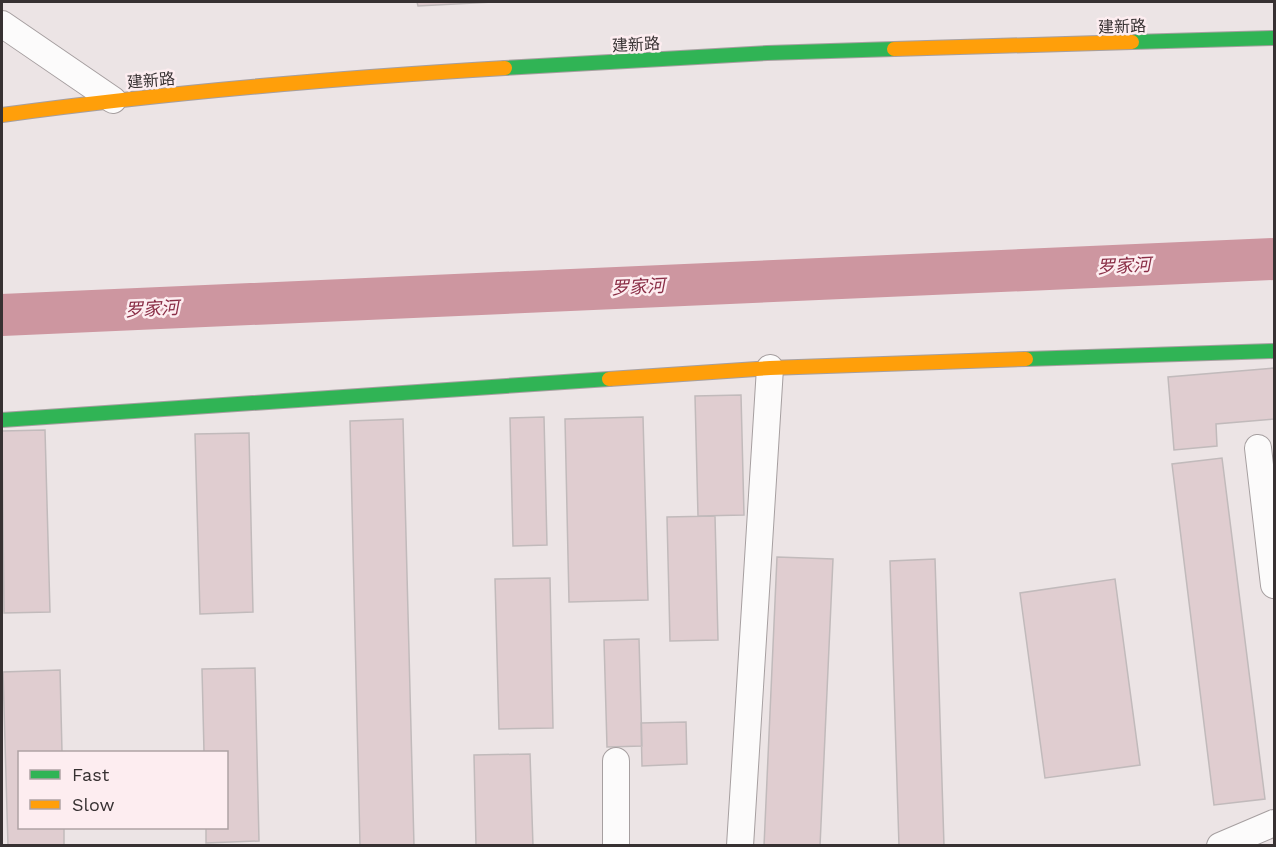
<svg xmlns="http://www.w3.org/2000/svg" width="1276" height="847" viewBox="0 0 1276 847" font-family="'Work Sans','Noto Sans SC',sans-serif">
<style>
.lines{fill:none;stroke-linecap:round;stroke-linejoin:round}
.river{stroke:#cd96a0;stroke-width:42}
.building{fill:#e0cdd0;stroke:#c1babb;stroke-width:1.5}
.street-casing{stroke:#a69fa0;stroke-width:28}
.fast-casing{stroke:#a69fa0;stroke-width:16}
.slow-casing{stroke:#a69fa0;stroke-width:16}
.street{stroke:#fcfbfb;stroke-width:26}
.fast{stroke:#30b455;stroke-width:14}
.slow{stroke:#ff9f0a;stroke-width:14}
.labels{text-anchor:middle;stroke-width:5;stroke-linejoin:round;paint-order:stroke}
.street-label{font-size:16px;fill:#373132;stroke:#fdedf0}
.water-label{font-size:18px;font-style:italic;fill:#8a2e46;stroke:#fdedf0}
</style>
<rect width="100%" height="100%" fill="#ece4e5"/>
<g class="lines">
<!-- river -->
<path class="river" d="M2,315L1274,259"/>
</g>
<!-- building -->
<path class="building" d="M417,2H493L418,6Z
M1274,368V419L1216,424L1217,446L1174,450L1168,377Z
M741,395L744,515L698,516L695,396Z
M544,417L547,545L513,546L510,418Z
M643,417L648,600L569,602L565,419Z
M403,419L414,846H360L350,421Z
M45,430L50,612L4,613L2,431Z
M249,433L253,612L200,614L195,434Z
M1222,458L1265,799L1214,805L1172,464Z
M715,516L718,640L670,641L667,517Z
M777,557L833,559L820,846H764Z
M935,559L944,846H899L890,561Z
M550,578L553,728L499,729L495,579Z
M1115,579L1140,765L1045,778L1020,593Z
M639,639L642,746L607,747L604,640Z
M255,668L259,841L206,843V828H226V752H204L202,669Z
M60,670L62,752H20V828H64V846H8L3,672Z
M686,722L687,764L642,766L641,723Z
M530,754L533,846H476L474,755Z"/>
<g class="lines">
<!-- street casing -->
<g class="street-casing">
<path id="street" d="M2,24L113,100
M1258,448L1274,585
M616,846V761
M740,846L770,368
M1220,846L1274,823"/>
</g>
<!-- fast casing -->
<g class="fast-casing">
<path id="fast" d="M1132,42L1274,38
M505,68L767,53L894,49
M1026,359L1274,351
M2,420L609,379"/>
</g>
<!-- slow casing -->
<g class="slow-casing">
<path id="slow" d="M894,49L1132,42
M2,115C169,92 337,78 505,68
M609,379L770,368L1026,359"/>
</g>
<!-- street -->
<use href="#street" class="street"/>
<!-- fast -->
<use href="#fast" class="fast"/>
<!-- slow -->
<use href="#slow" class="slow"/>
</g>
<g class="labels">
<!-- street labels -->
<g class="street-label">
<text transform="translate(1122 26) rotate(-2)" y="6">建新路</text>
<text transform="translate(636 44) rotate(-3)" y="6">建新路</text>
<text transform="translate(151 80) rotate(-5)" y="6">建新路</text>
</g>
<!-- water labels -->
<g class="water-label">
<text transform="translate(1124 266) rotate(-3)" y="6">罗家河</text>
<text transform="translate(638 287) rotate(-3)" y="6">罗家河</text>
<text transform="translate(152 309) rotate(-3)" y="6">罗家河</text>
</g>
</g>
<!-- border -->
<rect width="1276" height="847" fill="none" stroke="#373132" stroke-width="6"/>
<!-- legend -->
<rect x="18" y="751" width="210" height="78" fill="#fdedf0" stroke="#aea2a4" stroke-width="1.5"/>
<rect x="30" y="770" width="30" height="9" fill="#30b455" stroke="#aea2a4" stroke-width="1.5"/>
<text x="72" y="781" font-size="18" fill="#373132">Fast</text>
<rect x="30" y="800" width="30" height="9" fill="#ff9f0a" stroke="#aea2a4" stroke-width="1.5"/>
<text x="72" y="811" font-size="18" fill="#373132">Slow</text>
</svg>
